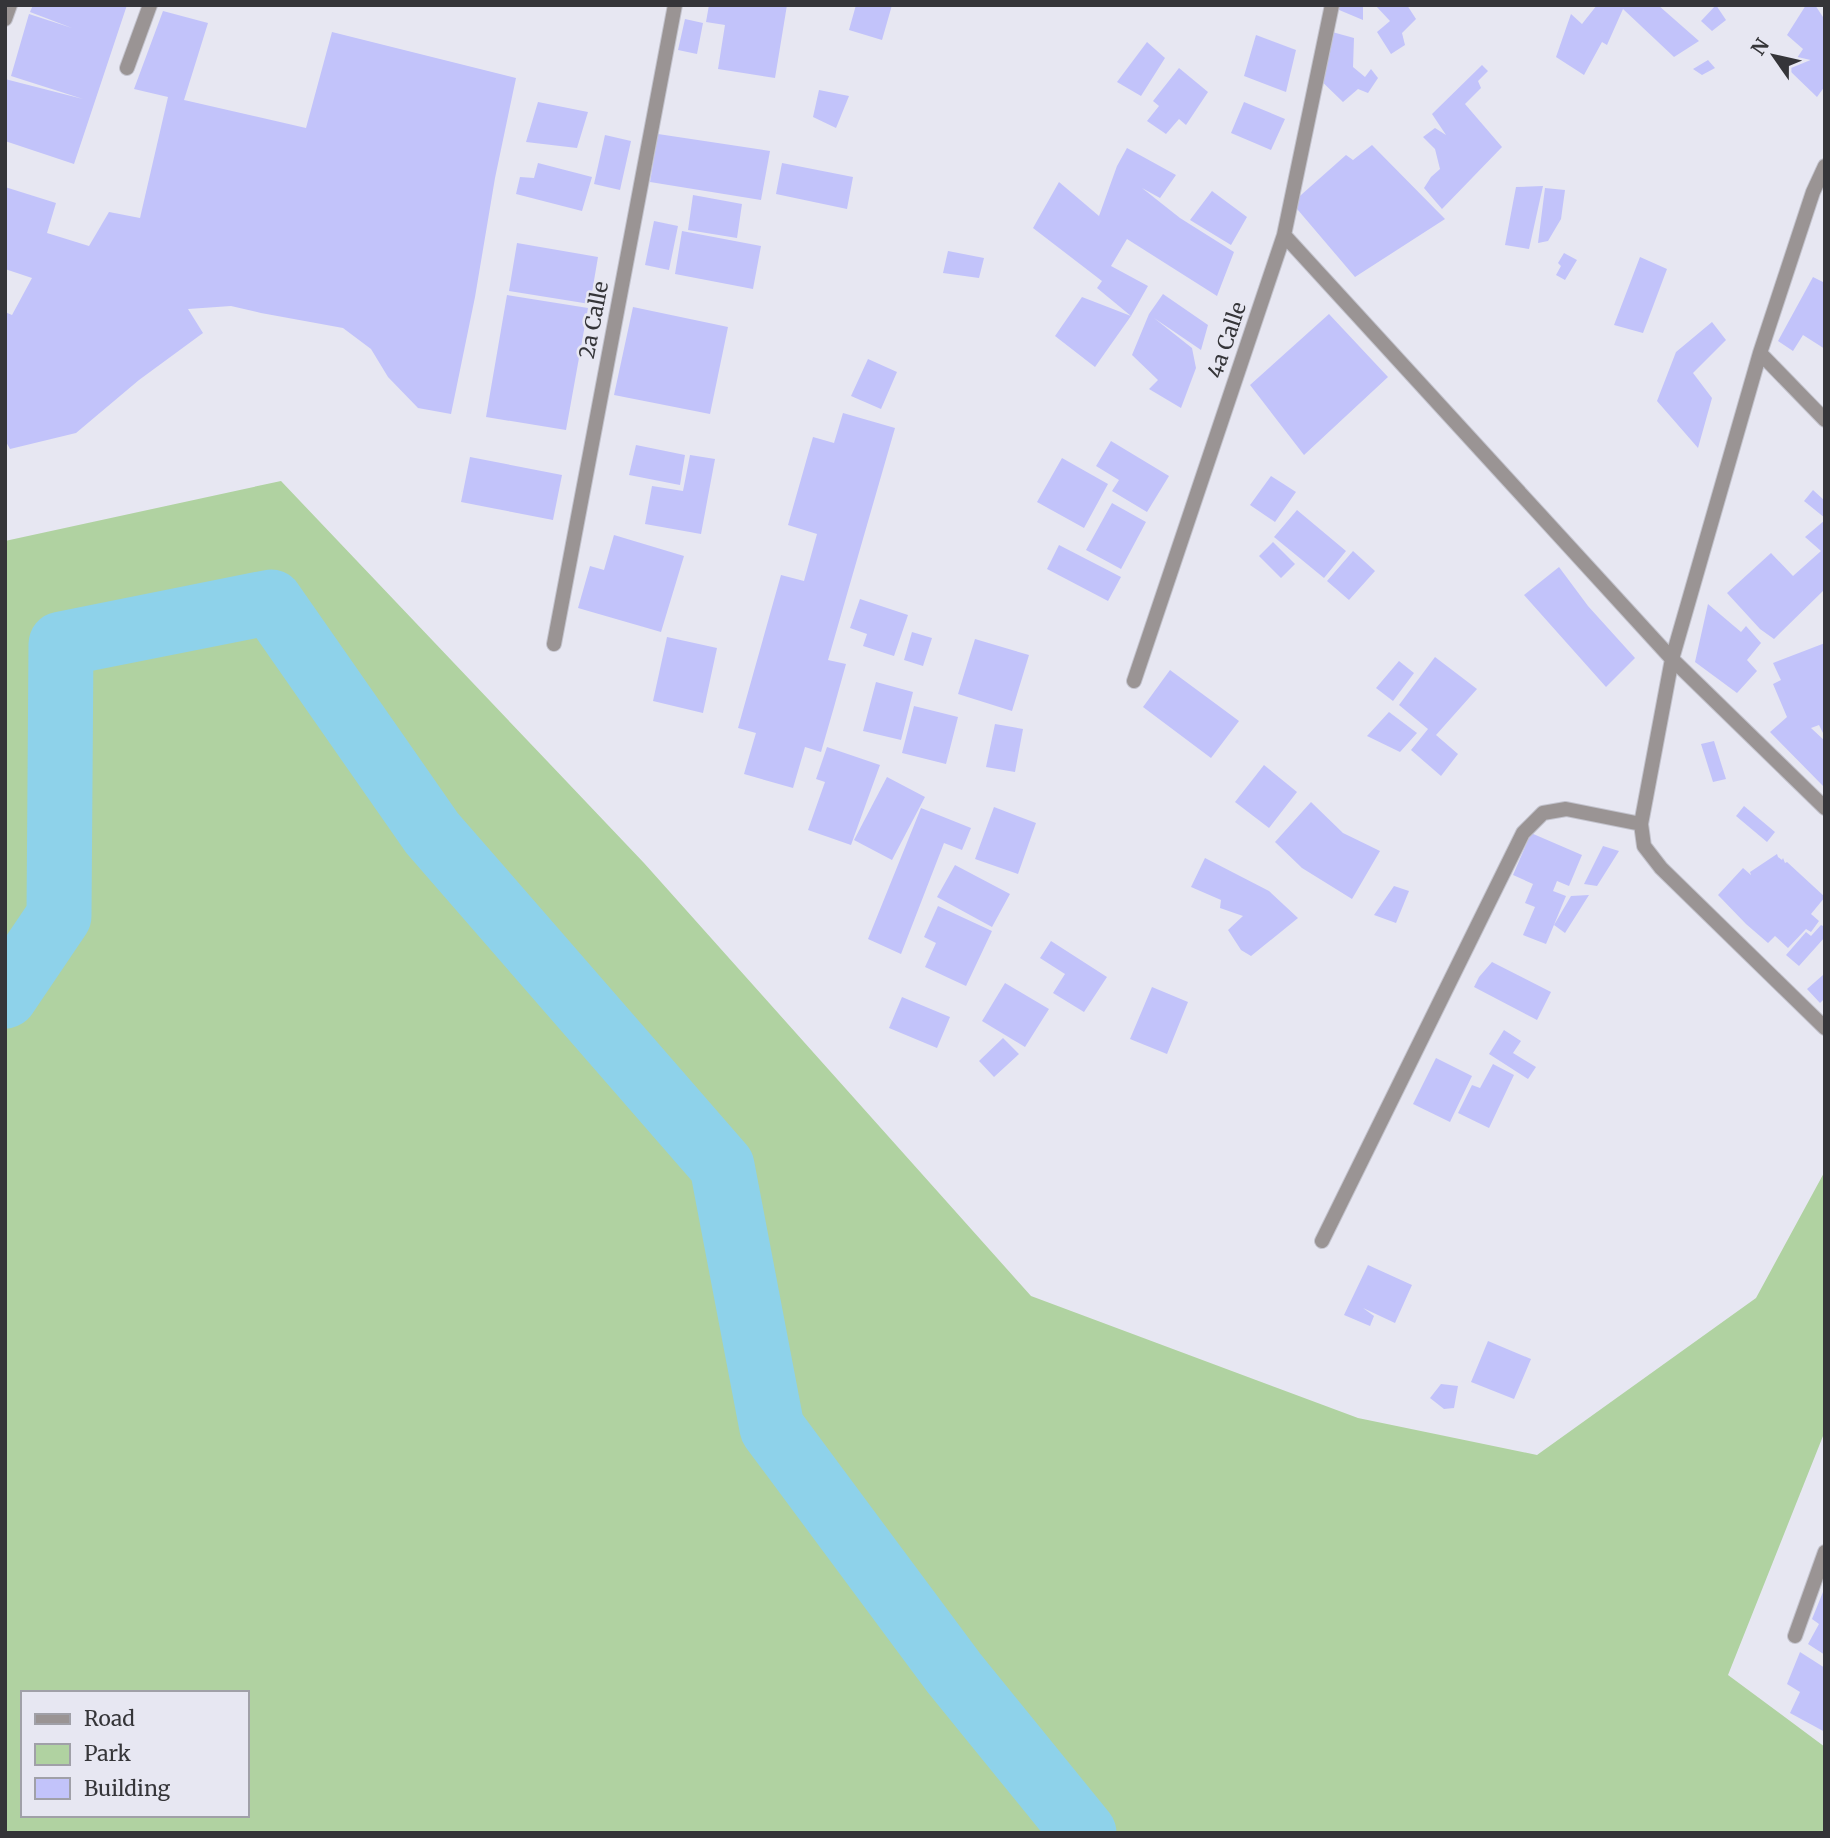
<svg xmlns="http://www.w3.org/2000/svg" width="1830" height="1838" viewBox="0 0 1830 1838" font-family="Merriweather,serif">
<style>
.green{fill:#b0d2a1;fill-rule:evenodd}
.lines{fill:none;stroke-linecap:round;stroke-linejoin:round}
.river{stroke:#8ed2ea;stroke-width:65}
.building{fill:#c2c3fa}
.street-casing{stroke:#c3c3cd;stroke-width:16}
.street{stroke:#9a9494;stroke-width:14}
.labels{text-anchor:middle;stroke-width:5;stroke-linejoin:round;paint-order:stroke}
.street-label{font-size:21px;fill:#353539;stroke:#e7e7f2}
</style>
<rect width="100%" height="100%" fill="#e7e7f2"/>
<!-- green -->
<path class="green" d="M281,481L644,863L1031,1296L1358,1418L1537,1455L1756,1298L1825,1171V1431L1728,1675L1825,1747V1833H5V541ZM23,1693H247V1815H23Z"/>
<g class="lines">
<!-- river -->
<path class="river" d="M5,996L59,916L61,644L271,602L432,833L722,1166L772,1428L954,1673L1084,1833"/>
</g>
<!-- building -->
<path class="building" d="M33,5H127L74,164L5,141V79L83,99L11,76L29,14L72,28L30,12Z
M709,5H787L775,78L718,69L725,25L706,22Z
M856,5H892L882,40L849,30Z
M1332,5H1363V20L1332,7Z
M1375,5H1407L1416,19L1402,33L1405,45L1391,54L1377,32L1390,21Z
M1597,5H1658L1699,41L1674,57L1623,9L1607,45L1602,42L1584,75L1556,57L1571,14L1582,24Z
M1716,5L1726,20L1712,31L1701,21Z
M1806,5H1815L1825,20V86L1817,97L1789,70L1803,49L1787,35Z
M163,11L208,23L184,100L306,128L332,32L516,78L495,178L475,297L451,414L418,408L388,377L371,349L343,328L261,313L231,306L188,309L203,333L139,380L76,433L10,449L5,440V312L12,315L32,278L5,269V187L56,203L47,233L89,246L109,212L140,218L168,97L134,89Z
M685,19L703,23L697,54L678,50Z
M1325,30L1354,38L1353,67L1365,77L1371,69L1378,78L1368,93L1358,89L1343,102L1313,73Z
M1256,35L1296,50L1286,92L1244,76Z
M1147,42L1165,58L1141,96L1117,82Z
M1708,60L1715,68L1702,75L1693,69Z
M1482,65L1488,71L1478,81L1481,88L1465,104L1502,147L1442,209L1424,188L1431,177L1440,169L1435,149L1423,137L1435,128L1446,135L1432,114Z
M1179,68L1208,92L1186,125L1179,119L1166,134L1147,121L1159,106L1153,101Z
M819,90L849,96L836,128L813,117Z
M538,102L588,112L577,148L526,142Z
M1244,102L1285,119L1271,150L1231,133Z
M658,134L770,151L761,200L650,182Z
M605,135L631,141L620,190L594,184Z
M1372,145L1445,219L1355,277L1292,203L1346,155L1353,160Z
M1127,148L1176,175L1160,198L1142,188L1180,218L1234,252L1217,296L1127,239L1111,266L1148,286L1131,316L1097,288L1102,281L1033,228L1059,182L1099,216L1117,166Z
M538,163L592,177L582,211L516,194L520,177L534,178Z
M782,163L853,177L847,209L776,194Z
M1543,186L1529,249L1505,245L1516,187Z
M1545,188L1565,190L1561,219L1548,241L1538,243Z
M1212,191L1247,217L1231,245L1190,220Z
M693,195L742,204L737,238L688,230Z
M654,221L678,226L669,270L645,265Z
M682,231L761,246L753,289L675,274Z
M517,243L598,257L590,304L509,291Z
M948,251L984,258L979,278L943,273Z
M1564,253L1577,260L1565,280L1556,275L1561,266L1558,263Z
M1640,257L1667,269L1643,333L1614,325Z
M1813,277L1825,283V349L1803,335L1793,351L1778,341Z
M1163,294L1208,325L1201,350L1154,318L1192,348L1196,368L1181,408L1149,389L1158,380L1132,355L1149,314Z
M507,295L588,308L566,430L486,417Z
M1082,297L1131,316L1095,367L1055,336Z
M633,307L728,327L710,414L614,395Z
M1329,314L1388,377L1304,455L1250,385Z
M1712,322L1726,340L1693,373L1712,398L1698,448L1657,401L1676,352Z
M868,359L897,372L881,409L851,396Z
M843,413L895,428L828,660L846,664L834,707L821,752L805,747L793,788L744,774L756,733L738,728L781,575L804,581L817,534L788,525L813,437L834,443Z
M1111,441L1169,476L1147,512L1112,491L1119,480L1096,466Z
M636,445L685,455L680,485L629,475Z
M690,455L715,459L701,534L645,524L652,486L683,491Z
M470,457L562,475L553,520L461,502Z
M1062,458L1108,484L1084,528L1037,502Z
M1271,476L1296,492L1275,522L1250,505Z
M1813,490L1825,501V518L1804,501Z
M1112,503L1146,522L1121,569L1086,550Z
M1297,510L1346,551L1324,578L1274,537Z
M1825,520V589L1774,639L1760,629L1727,593L1771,553L1793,576L1821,551L1805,537Z
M614,535L684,556L661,632L578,608L590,566L604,570Z
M1273,542L1295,564L1281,578L1259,556Z
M1059,545L1121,577L1108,601L1047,569Z
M1353,551L1375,571L1349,600L1327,581Z
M1559,567L1588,606L1635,658L1606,687L1524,595Z
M860,599L908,615L894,656L863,646L867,634L850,628Z
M1708,604L1741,632L1746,626L1761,643L1747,660L1757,671L1737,693L1695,662Z
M912,632L932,638L923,666L904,660Z
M667,637L717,648L703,713L653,701Z
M975,639L1029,655L1012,711L958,694Z
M1825,643V737L1819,725L1811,728L1825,741V788L1770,732L1787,717L1773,684L1781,680L1773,663Z
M1435,657L1477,689L1436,735L1458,754L1441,776L1411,750L1428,729L1399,705Z
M1399,661L1414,673L1393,701L1376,688Z
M1170,670L1239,721L1211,758L1143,707Z
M876,682L913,692L901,740L863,731Z
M914,706L958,717L946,764L902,753Z
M1389,712L1417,733L1400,752L1367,736Z
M995,724L1023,729L1015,772L986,767Z
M1714,741L1726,779L1713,782L1701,744Z
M827,747L880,765L851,845L808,830L825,782L816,779Z
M1264,765L1297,792L1269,828L1235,802Z
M887,777L925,797L892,860L854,840Z
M1311,802L1343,833L1380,851L1352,899L1302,868L1275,842Z
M1744,806L1775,832L1767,842L1736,816Z
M994,807L1036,823L1018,874L975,859Z
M921,808L971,828L962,850L944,843L901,954L868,939Z
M1531,833L1582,855L1569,886L1557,881L1553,891L1566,896L1546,944L1523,935L1535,907L1525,903L1533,884L1513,875Z
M1603,846L1619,851L1597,886L1584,884Z
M1777,854L1778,857L1782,860L1783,858L1785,863L1787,862L1825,897L1811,914L1819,921L1811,932L1806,929L1788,948L1775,936L1768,943L1746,924L1718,895L1743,868L1751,875L1750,872Z
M1205,858L1269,891L1298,918L1251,956L1241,950L1228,930L1243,916L1220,908L1221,900L1191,887Z
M955,865L1010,894L992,927L937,897Z
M1394,886L1409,891L1396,923L1374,915Z
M1589,895L1565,933L1554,925L1571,896Z
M938,906L992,931L966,986L925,967L936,943L924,937Z
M1821,925L1825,927V937L1799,966L1786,955L1806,932L1811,936Z
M1051,941L1107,977L1084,1012L1053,993L1065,974L1040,958Z
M1492,962L1551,992L1537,1020L1474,987L1479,977Z
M1823,975L1825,976V998L1820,1003L1807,989Z
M1005,983L1049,1009L1025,1047L982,1021Z
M1152,987L1188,1002L1167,1054L1130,1039Z
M902,997L950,1017L937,1048L889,1028Z
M1504,1030L1521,1041L1513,1053L1536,1067L1528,1079L1489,1054Z
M1003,1038L1019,1054L994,1077L979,1061Z
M1436,1058L1472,1076L1450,1122L1413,1104Z
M1493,1064L1514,1075L1489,1128L1458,1113L1472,1085L1480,1088Z
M1368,1265L1412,1285L1395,1323L1363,1308L1374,1316L1370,1326L1344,1315Z
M1488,1341L1531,1359L1514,1399L1471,1382Z
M1441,1384L1458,1386L1454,1408L1444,1409L1430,1398Z
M1825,1587V1655L1808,1644L1819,1624L1812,1619Z
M1800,1652L1825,1668V1732L1790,1713L1800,1692L1787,1684Z"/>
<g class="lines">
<!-- street casing -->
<g class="street-casing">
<path id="street" d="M5,19L10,5
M127,68L150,5
M1825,166L1813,192L1760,353L1672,659L1641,824L1644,846L1661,868L1825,1028
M1284,235L1672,659L1825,808
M1760,353L1825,420
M554,644L675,5
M1134,681L1284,235L1332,5
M1322,1241L1523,833L1543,813L1566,809L1641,824
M1795,1636L1825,1552"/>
</g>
<!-- street -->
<use href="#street" class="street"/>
</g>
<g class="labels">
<!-- street labels -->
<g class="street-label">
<text transform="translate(594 320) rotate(-79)" y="7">2a Calle</text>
<text transform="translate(1227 340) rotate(-71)" y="7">4a Calle</text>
</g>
</g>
<!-- border -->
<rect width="1830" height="1838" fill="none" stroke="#353539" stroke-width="14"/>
<!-- legend -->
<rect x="21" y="1691" width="228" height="126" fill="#e7e7f2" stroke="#a0a0a8" stroke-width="2"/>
<rect x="35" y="1714" width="35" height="10" fill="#9a9494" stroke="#a0a0a8" stroke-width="2"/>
<text x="84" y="1726" font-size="21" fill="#353539">Road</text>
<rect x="35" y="1744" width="35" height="21" fill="#b0d2a1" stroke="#a0a0a8" stroke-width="2"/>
<text x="84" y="1761" font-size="21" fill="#353539">Park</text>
<rect x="35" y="1778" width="35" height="21" fill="#c2c3fa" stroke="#a0a0a8" stroke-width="2"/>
<text x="84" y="1796" font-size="21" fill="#353539">Building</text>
<!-- north arrow -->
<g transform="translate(1774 56) rotate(304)" stroke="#e7e7f2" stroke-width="5" paint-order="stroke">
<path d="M0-5L12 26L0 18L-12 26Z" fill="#353539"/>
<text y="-10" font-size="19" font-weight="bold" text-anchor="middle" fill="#353539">N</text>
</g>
</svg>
